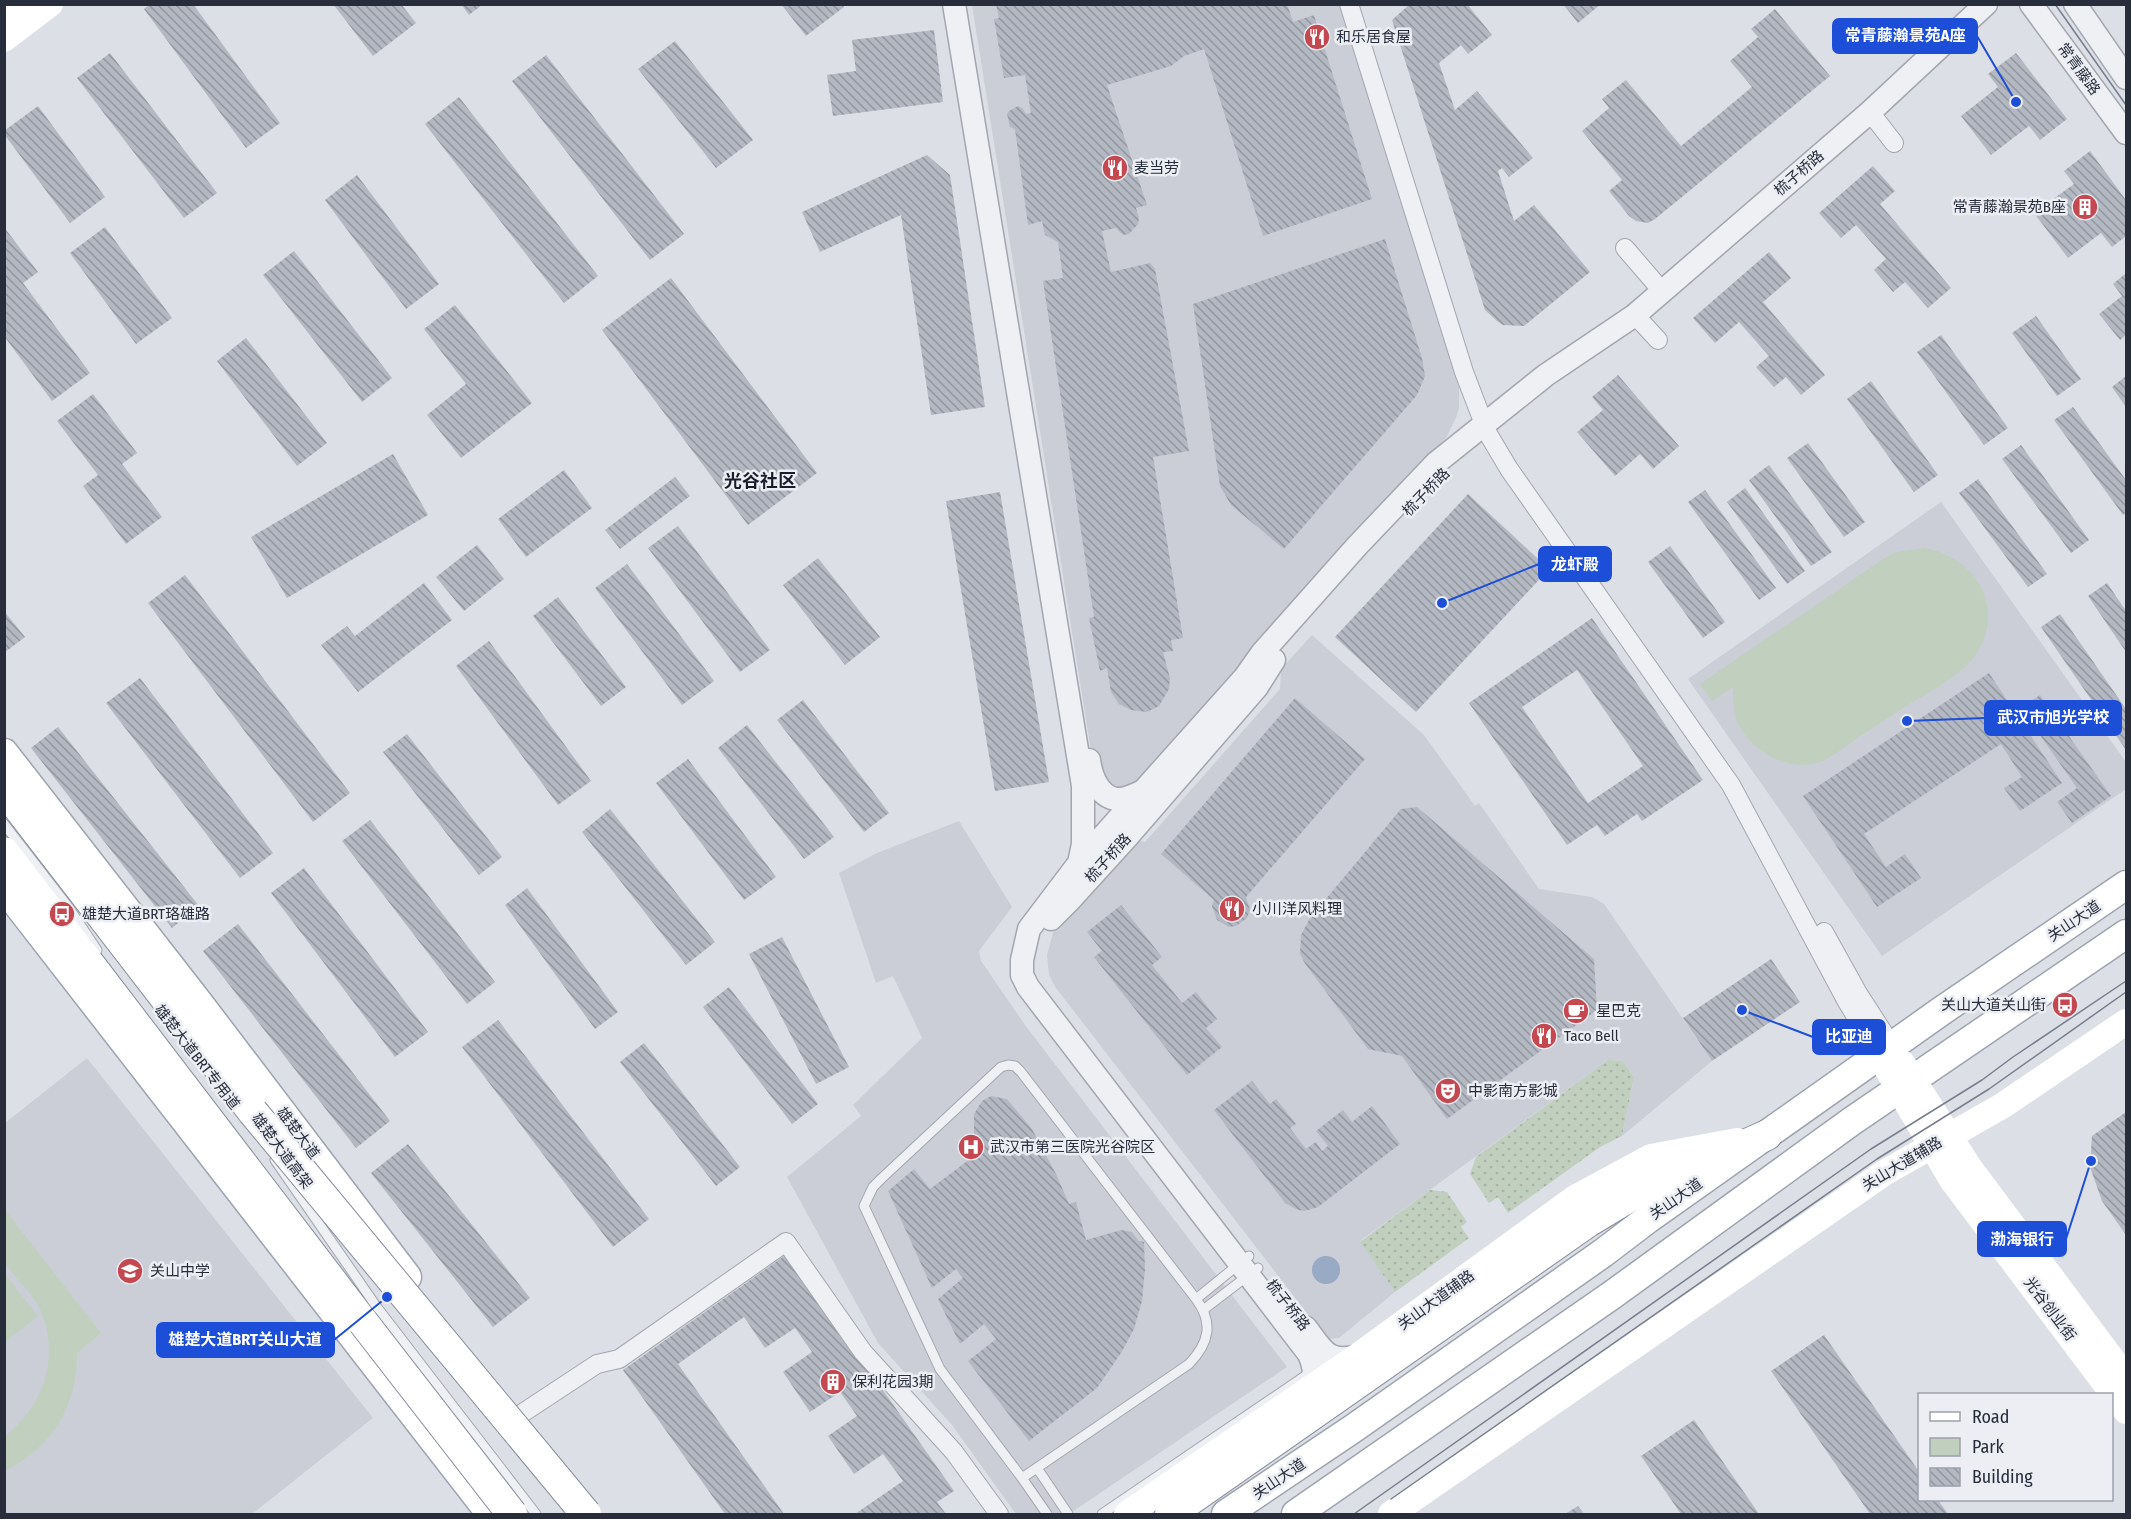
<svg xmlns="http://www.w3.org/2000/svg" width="2131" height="1519" viewBox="0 0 2131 1519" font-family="'Fira Sans Condensed','Noto Sans SC',sans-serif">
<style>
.built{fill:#cbced7}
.grass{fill:url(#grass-dots)}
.park{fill:#c1cfbe}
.water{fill:#99aac4}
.building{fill:url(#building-back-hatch);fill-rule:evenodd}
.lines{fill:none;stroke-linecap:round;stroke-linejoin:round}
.service-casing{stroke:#a3a6af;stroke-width:11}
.minor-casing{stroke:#a3a6af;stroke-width:20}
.tertiary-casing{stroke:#a3a6af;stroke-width:25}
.primary-casing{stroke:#9da3b0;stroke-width:31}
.trunk-casing{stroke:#858c9b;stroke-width:32}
.service{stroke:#eff0f4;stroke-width:9}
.minor{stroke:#eff0f4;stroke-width:18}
.tertiary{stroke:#eff0f4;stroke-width:22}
.secondary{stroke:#fff;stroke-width:26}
.primary{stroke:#fff;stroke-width:28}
.trunk{stroke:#fff;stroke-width:30}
.tram{stroke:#777e8e;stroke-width:1.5}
.trunk-bridge-casing{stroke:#858c9b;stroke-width:32;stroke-linecap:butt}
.trunk-bridge{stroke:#fff;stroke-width:30}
.labels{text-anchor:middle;stroke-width:5;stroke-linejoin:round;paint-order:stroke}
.poi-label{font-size:15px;fill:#272d3b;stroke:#eceef4;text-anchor:start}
.street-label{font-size:15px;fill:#272d3b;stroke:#eceef4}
.quarter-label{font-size:18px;font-weight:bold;fill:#1a1e2c;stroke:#eceef4}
.leader{fill:none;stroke:#1d4ed8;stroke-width:2}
.callout-dot{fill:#1d4ed8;stroke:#eceef4;stroke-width:2}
.callout{fill:#1d4ed8;stroke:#1d4ed8;stroke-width:2}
.callout-label{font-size:16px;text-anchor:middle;font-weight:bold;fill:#fff}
</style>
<defs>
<pattern id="grass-dots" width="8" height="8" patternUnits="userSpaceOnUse" patternTransform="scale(1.5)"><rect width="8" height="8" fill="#c1cfbe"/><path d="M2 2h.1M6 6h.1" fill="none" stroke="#a6b2a4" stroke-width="1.8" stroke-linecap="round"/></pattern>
<pattern id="building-back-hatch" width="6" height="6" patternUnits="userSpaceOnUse" patternTransform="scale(1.5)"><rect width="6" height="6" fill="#b4b8c2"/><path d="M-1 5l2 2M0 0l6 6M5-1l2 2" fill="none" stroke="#92969f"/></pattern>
</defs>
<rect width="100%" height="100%" fill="#dddfe6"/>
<!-- built -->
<path class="built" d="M972,5H1344L1459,381V408L1456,418L1446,438L1321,573L1134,788L1128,790L1110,786L1094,770Z
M1941,502L2126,762V789L1882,956L1688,679Z
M1312,635L1424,735L1475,806L1479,803L1539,889L1592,897L1604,904L1712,1061L1622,1136L1634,1077L1623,1061L1608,1060L1360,1241L1395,1292L1339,1338L1327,1339L1056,988L1049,975L1047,955L1053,933L1060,922L1132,839L1145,842L1280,689L1281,669Z
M959,821L1012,907L979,951L981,961L1025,1025L1287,1367L1069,1514H1016L952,1425L878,1343L787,1177L861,1116L853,1105L922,1038L893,976L876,983L839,873L877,853Z
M87,1058L373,1418L252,1514H5V1123Z"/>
<!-- grass -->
<path class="grass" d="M1608,1060L1623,1061L1634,1077L1622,1136L1600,1147L1508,1213L1498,1197L1489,1203L1470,1174L1476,1157Z
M1430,1190L1447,1192L1467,1222L1461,1227L1469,1238L1395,1292L1360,1242Z"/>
<!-- park -->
<path class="park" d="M1924,548C1974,556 2006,606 1977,653C1963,675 1927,693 1905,707C1887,719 1869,730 1852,742C1843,748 1834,755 1825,760C1794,774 1755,755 1740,727C1733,715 1733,701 1733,687L1712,701L1700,684L1883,559L1896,552Z
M5,1210L101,1333L77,1353C77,1407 53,1446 5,1471V1436C44,1406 61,1356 40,1309C32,1292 12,1276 5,1261C2,1253 4,1220 5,1210Z
M5,1274L38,1316L5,1342Z"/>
<!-- water -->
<path class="water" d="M1312 1270a14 14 0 1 1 28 0a14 14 0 1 1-28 0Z"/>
<!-- building -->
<path class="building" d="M150,4H193L280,123L246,148L144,9Z
M333,4H401L416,23L373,56Z
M461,4H483L469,15Z
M781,4H842L844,7L806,36Z
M996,4H1287L1293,22L1314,15L1372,199L1263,236L1204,49L1184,56L1171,66L1107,85L1147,205L1136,208L1139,218L1138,224L1129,234L1123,235L1116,228L1102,231L1111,272L1150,263L1155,269L1189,451L1153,457L1183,638L1171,640L1173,651L1163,652L1170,678L1169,689L1159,706L1147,712L1131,710L1119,704L1111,692L1107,668L1100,671L1089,618L1094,617L1043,281L1063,278L1058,242L1045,235L1042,221L1028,225L1015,129L1010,127L1007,114L1009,111L1018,106L1022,108L1026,114L1031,113L1025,75L1004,78L994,19L999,18Z
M1410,4H1467L1492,35L1468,54L1461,45L1439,63L1455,110L1477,91L1533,158L1509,177L1502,168L1498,171L1514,221L1534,205L1590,272L1524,326L1503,325L1497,321L1485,310L1392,20Z
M1563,4H1601L1578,23Z
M1775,9L1830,76L1655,219L1648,223L1636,221L1629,216L1609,191L1622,180L1582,131L1609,108L1602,99L1626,80L1681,146L1752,87L1730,61L1758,37L1751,29Z
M934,30L943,102L833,116L827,75L856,71L852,40Z
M675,41L753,140L716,168L638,69Z
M110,53L217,193L184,218L77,78Z
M2016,53L2067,119L2040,140L2029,126L1991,155L1961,116L1998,87L1988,74Z
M546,55L684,234L650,260L512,81Z
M459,97L598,276L564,303L425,124Z
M38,106L105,197L70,223L4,134V131Z
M2090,151L2126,200V236L2112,247L2101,233L2068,258L2034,213L2074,184L2064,171Z
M927,155L950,175L985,407L931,415L901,215L820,252L802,212Z
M1873,166L1895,191L1880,204L1951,288L1928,308L1905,282L1893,292L1874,270L1886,259L1856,225L1841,238L1819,213Z
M357,175L439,284L406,309L325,200Z
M4,227L38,272L23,283L90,373L52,401L4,336Z
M105,227L172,318L136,344L70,253Z
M1385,239L1422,358L1425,376L1417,395L1284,549L1231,505L1220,486L1193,304Z
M294,251L392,378L362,402L263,275Z
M1769,252L1791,278L1763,302L1825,375L1801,395L1786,377L1774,387L1756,367L1769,356L1739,322L1715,343L1693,318Z
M2126,273V335L2120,340L2099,314L2122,296L2113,284Z
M671,278L817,473L748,525L602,330Z
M455,305L532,403L461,458L427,415L466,384L424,329Z
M2036,316L2081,379L2057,396L2012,333Z
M1941,335L2008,428L1984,445L1917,352Z
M246,338L327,443L297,466L217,361Z
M1618,375L1679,446L1653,469L1640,454L1615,476L1577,432L1603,410L1592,397Z
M2126,376V407L2112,387Z
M1871,381L1938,475L1914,492L1847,399Z
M93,394L137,453L122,464L162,517L126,544L83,486L98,475L57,421Z
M2073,407L2126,480V512L2123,515L2054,420Z
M1808,443L1865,522L1844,537L1787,458Z
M2021,445L2089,540L2071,553L2002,459Z
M393,454L428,515L287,598L251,537Z
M1769,465L1832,552L1811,566L1749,480Z
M564,470L592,508L526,557L498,519Z
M675,477L690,496L620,549L605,530Z
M1978,479L2047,574L2028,587L1959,493Z
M1745,488L1805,571L1787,584L1727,502Z
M1705,490L1776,588L1759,600L1688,502Z
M1000,492L1049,782L995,791L946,501Z
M1468,494L1549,569L1416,712L1335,637Z
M678,526L770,650L740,672L648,548Z
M477,545L504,579L464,611L436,577Z
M1670,546L1725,622L1703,638L1648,562Z
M818,558L880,637L845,665L783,585Z
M627,564L714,681L682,705L595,588Z
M185,575L350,793L313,822L148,603Z
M424,583L452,620L358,692L321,645L347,626L355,636Z
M2107,583L2126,611V652L2088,596Z
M558,597L626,687L601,706L533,616Z
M4,611L25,637L4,653Z
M2060,614L2126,709V750L2041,627Z
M1592,618L1703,780L1642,821L1637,814L1605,836L1597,825L1567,845L1469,703ZM1577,670L1643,766L1588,803L1522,707Z
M489,641L591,781L558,805L456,666Z
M1989,673L2062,783L2020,811L2004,788L2022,777L2001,744L1864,834L1886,867L1905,854L1921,878L1877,907L1803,796Z
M140,678L273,853L240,878L106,703Z
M2040,695L2111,796L2072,823L2057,802L2077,788L2021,708Z
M1295,698L1365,759L1246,897L1250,910L1247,918L1236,926L1229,927L1217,920L1212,906L1214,900L1161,854Z
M803,700L889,813L864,832L777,720Z
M747,725L834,837L804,859L718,748Z
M58,727L199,906L172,928L31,748Z
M407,734L502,857L479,875L383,752Z
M688,759L776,877L744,900L656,783Z
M1417,807L1594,959L1597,1010L1447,1119L1402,1056L1368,1049L1304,962L1300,953L1301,935L1310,918L1401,809Z
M610,809L715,942L686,965L582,832Z
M370,820L495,982L467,1004L342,841Z
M304,868L428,1032L395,1057L271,893Z
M527,888L618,1012L595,1029L505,905Z
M1121,905L1162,957L1152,965L1182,1003L1196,992L1217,1019L1206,1028L1222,1047L1187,1075L1094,957L1102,951L1087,932Z
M238,924L390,1121L356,1148L203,951Z
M782,937L849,1067L816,1084L749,954Z
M1771,959L1800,1002L1712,1061L1683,1018Z
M729,987L818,1104L792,1124L703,1007Z
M498,1020L649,1219L613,1247L462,1047Z
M644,1043L740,1167L716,1186L620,1062Z
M1252,1081L1270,1104L1276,1099L1296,1124L1290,1128L1306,1149L1316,1142L1322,1151L1328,1146L1316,1131L1343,1110L1352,1122L1372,1106L1400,1144L1318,1207L1305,1211L1298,1210L1285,1203L1214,1110Z
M991,1096L1007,1099L1032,1129L1056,1174L1069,1204L1076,1202L1086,1240L1121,1230L1132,1232L1139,1241L1144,1242L1145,1269L1142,1301L1134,1329L1121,1353L1097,1388L1029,1441L968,1361L996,1339L984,1324L960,1344L938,1299L963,1278L956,1269L932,1288L888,1191L914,1169L930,1189L978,1153L974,1133V1114L982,1101Z
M2126,1112V1235L2102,1201L2090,1167L2092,1136Z
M408,1144L530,1298L493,1327L371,1173Z
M787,1254L954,1491L937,1502L946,1514H855L903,1481L883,1454L854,1474L828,1436L857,1416L840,1392L810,1412L783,1372L812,1352L795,1328L765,1348L744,1317L678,1364L784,1514H725L623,1370Z
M1824,1335L1920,1473V1500H1938L1948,1514H1870L1771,1371Z
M1694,1420L1759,1514H1681L1641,1456Z
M1578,1506L1584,1514H1565Z"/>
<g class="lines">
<!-- service casing -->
<g class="service-casing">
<path id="service" d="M4,824L69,908L97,950
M1008,1065L1015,1066L1021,1072L1196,1299C1214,1323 1209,1343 1189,1364L1022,1478L940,1369L864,1206L873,1187L882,1178L1001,1067Z
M275,1160L376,1306L536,1514
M1196,1299L1249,1256
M1203,1310L1258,1268
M1037,1468L1068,1514
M1022,1478L1047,1514
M1102,1514L1308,1374"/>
</g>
<!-- minor casing -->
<g class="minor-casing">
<path id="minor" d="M1349,4L1464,372L1487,432L1509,469L1731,785L1846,1000L1879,1055
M1870,112L1894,143
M1625,248L1662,291
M1635,315L1658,340
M1824,932L1859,995L1892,1046
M515,1418L597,1364L619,1359L786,1242L863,1352L954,1452L999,1514"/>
</g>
<!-- tertiary casing -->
<g class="tertiary-casing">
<path id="tertiary" d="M954,4L1083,786V844L1079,863
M2031,4L2126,133
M2075,4L2126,78
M1089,760C1091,775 1098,796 1116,799C1125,800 1137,794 1145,790
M1051,919L1068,902L1128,836L1257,687L1274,660
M1306,1328C1323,1350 1327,1364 1358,1356
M1302,1394C1315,1378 1317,1374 1309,1354L1028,987L1022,975V960L1029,929L1079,863L1245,677L1262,653L1357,546L1436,463L1546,375L1635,315L1870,112L1986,4"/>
</g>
<!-- primary casing -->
<g class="primary-casing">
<path id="primary" d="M4,753L198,1002L407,1277
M4,887L491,1514
M1226,1514L1354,1428L1603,1253L1649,1218L1940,1012L2126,885
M1296,1514L1612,1295L1852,1121L2126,934"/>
</g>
<!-- trunk casing -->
<g class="trunk-casing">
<path id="trunk" d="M4,789L253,1112
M4,852L363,1322
M1170,1514L1588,1222L1631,1196L1767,1135"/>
</g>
<!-- service -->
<use href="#service" class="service"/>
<!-- minor -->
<use href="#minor" class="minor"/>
<!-- tertiary -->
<use href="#tertiary" class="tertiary"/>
<!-- secondary -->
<path class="secondary" d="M4,13L16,4
M4,39L50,4
M1879,1055L1952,1180L2126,1411
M1902,1063L1969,1167L2126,1378
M1127,1514L1358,1356L1575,1198L1651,1157L1737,1141
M1391,1514L1884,1173L2002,1106L2126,1022"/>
<!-- primary -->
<use href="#primary" class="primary"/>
<!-- trunk -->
<use href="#trunk" class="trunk"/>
<!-- tram -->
<path class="tram" d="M2055,4L2126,105
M1391,1499L1877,1159L1989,1089L2126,992
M1354,1514L1871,1149L1982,1080L2013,1057L2126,981"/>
<!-- trunk-bridge casing -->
<g class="trunk-bridge-casing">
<path id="trunk-bridge" d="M253,1112L586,1514
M363,1322L512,1514"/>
</g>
<!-- trunk-bridge -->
<use href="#trunk-bridge" class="trunk-bridge"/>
</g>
<!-- icons -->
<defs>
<g id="restaurant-disc" transform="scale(1.35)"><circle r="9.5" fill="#c44850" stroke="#eceef4"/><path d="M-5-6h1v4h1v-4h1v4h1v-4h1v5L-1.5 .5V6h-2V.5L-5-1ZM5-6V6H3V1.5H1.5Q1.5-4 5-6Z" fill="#fff"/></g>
<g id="building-disc" transform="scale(1.35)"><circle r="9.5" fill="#c44850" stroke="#eceef4"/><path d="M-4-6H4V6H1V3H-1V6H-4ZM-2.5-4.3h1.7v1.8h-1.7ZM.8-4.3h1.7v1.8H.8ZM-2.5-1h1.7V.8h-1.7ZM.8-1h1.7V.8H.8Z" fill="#fff"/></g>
<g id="bus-disc" transform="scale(1.35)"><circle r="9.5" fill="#c44850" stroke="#eceef4"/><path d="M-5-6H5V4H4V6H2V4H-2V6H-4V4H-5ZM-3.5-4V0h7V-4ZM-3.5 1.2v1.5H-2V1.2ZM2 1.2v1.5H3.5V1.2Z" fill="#fff"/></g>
<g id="cafe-disc" transform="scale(1.35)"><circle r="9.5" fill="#c44850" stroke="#eceef4"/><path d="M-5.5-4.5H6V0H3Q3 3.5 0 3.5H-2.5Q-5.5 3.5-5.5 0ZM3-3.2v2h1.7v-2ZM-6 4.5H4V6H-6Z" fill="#fff"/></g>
<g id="theatre-disc" transform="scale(1.35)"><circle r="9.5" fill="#c44850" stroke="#eceef4"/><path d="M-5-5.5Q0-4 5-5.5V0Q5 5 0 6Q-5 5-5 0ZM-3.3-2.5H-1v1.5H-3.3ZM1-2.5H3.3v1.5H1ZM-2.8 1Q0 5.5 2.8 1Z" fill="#fff"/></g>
<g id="hospital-disc" transform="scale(1.35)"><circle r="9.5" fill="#c44850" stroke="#eceef4"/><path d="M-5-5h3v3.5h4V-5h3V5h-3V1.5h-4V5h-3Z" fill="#fff"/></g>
<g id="school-disc" transform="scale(1.35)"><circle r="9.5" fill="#c44850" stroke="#eceef4"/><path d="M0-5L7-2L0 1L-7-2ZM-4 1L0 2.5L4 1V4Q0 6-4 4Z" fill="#fff"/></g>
</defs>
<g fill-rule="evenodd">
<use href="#restaurant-disc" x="1317" y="37"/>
<use href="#restaurant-disc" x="1115" y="168"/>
<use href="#building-disc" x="2085" y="207"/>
<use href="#restaurant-disc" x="1232" y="909"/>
<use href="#bus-disc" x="62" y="914"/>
<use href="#bus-disc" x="2065" y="1005"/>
<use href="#cafe-disc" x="1576" y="1011"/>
<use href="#restaurant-disc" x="1544" y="1036"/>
<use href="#theatre-disc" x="1448" y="1091"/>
<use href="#hospital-disc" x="971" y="1147"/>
<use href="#school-disc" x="130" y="1271"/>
<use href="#building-disc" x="833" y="1382"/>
</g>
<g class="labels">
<!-- poi labels -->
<g class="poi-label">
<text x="1336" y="42">和乐居食屋</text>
<text x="1134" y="173">麦当劳</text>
<text x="2066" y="212" text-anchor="end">常青藤瀚景苑B座</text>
<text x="1252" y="914">小川洋风料理</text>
<text x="82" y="919">雄楚大道BRT珞雄路</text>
<text x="2046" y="1010" text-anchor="end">关山大道关山街</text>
<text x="1596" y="1016">星巴克</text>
<text x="1564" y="1041">Taco Bell</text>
<text x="1468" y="1096">中影南方影城</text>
<text x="990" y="1152">武汉市第三医院光谷院区</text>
<text x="150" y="1276">关山中学</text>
<text x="852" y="1387">保利花园3期</text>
</g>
<!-- street labels -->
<g class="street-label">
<text transform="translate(2079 69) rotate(54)" y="5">常青藤路</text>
<text transform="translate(1799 173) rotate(-41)" y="5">梳子桥路</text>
<text transform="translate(1426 492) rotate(-46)" y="5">梳子桥路</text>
<text transform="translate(1108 858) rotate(-48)" y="5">梳子桥路</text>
<text transform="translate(2074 921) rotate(-34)" y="5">关山大道</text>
<text transform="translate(197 1057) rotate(52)" y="5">雄楚大道BRT专用道</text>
<text transform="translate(298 1133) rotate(53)" y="5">雄楚大道</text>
<text transform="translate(282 1151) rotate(53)" y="5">雄楚大道高架</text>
<text transform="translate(1902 1164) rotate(-31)" y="5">关山大道辅路</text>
<text transform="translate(1676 1199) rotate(-35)" y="5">关山大道</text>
<text transform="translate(1436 1300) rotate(-36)" y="5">关山大道辅路</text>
<text transform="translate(1288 1305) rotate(52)" y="5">梳子桥路</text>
<text transform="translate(2050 1309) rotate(53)" y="5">光谷创业街</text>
<text transform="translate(1279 1479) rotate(-34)" y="5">关山大道</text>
</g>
<!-- quarter labels -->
<g class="quarter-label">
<text x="760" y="487">光谷社区</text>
</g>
</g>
<!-- callouts -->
<path class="leader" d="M2016 102L1977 36M1442 603L1539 564M1907 721L1985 718M1742 1010L1813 1037M2091 1161L2066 1239M387 1297L334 1340"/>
<g class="callout-dot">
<circle cx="2016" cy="102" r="6"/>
<circle cx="1442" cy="603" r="6"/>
<circle cx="1907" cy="721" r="6"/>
<circle cx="1742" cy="1010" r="6"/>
<circle cx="2091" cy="1161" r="6"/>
<circle cx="387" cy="1297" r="6"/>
</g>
<g class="callout">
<rect x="1833" y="19" width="144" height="34" rx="6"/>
<rect x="1539" y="547" width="72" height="34" rx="6"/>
<rect x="1985" y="701" width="136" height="34" rx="6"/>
<rect x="1813" y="1020" width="72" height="34" rx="6"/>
<rect x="1978" y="1222" width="88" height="34" rx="6"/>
<rect x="157" y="1323" width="177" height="34" rx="6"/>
</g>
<g class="callout-label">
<text x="1905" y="41">常青藤瀚景苑A座</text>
<text x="1575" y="570">龙虾殿</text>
<text x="2053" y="723">武汉市旭光学校</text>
<text x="1849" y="1042">比亚迪</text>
<text x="2022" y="1245">渤海银行</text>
<text x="245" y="1345">雄楚大道BRT关山大道</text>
</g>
<!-- border -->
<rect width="2131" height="1519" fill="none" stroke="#272d3b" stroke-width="12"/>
<!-- legend -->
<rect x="1918" y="1393" width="195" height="108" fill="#eceef4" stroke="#9da1aa" stroke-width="1.5"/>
<rect x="1930" y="1412" width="30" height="9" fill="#ffffff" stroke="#9da1aa" stroke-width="1.5"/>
<text x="1972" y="1423" font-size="18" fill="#272d3b">Road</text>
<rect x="1930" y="1438" width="30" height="18" fill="#c1cfbe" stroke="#9da1aa" stroke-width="1.5"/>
<text x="1972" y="1453" font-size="18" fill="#272d3b">Park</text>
<rect x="1930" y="1468" width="30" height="18" fill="url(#building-back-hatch)" stroke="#9da1aa" stroke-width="1.5"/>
<text x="1972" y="1483" font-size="18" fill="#272d3b">Building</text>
</svg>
